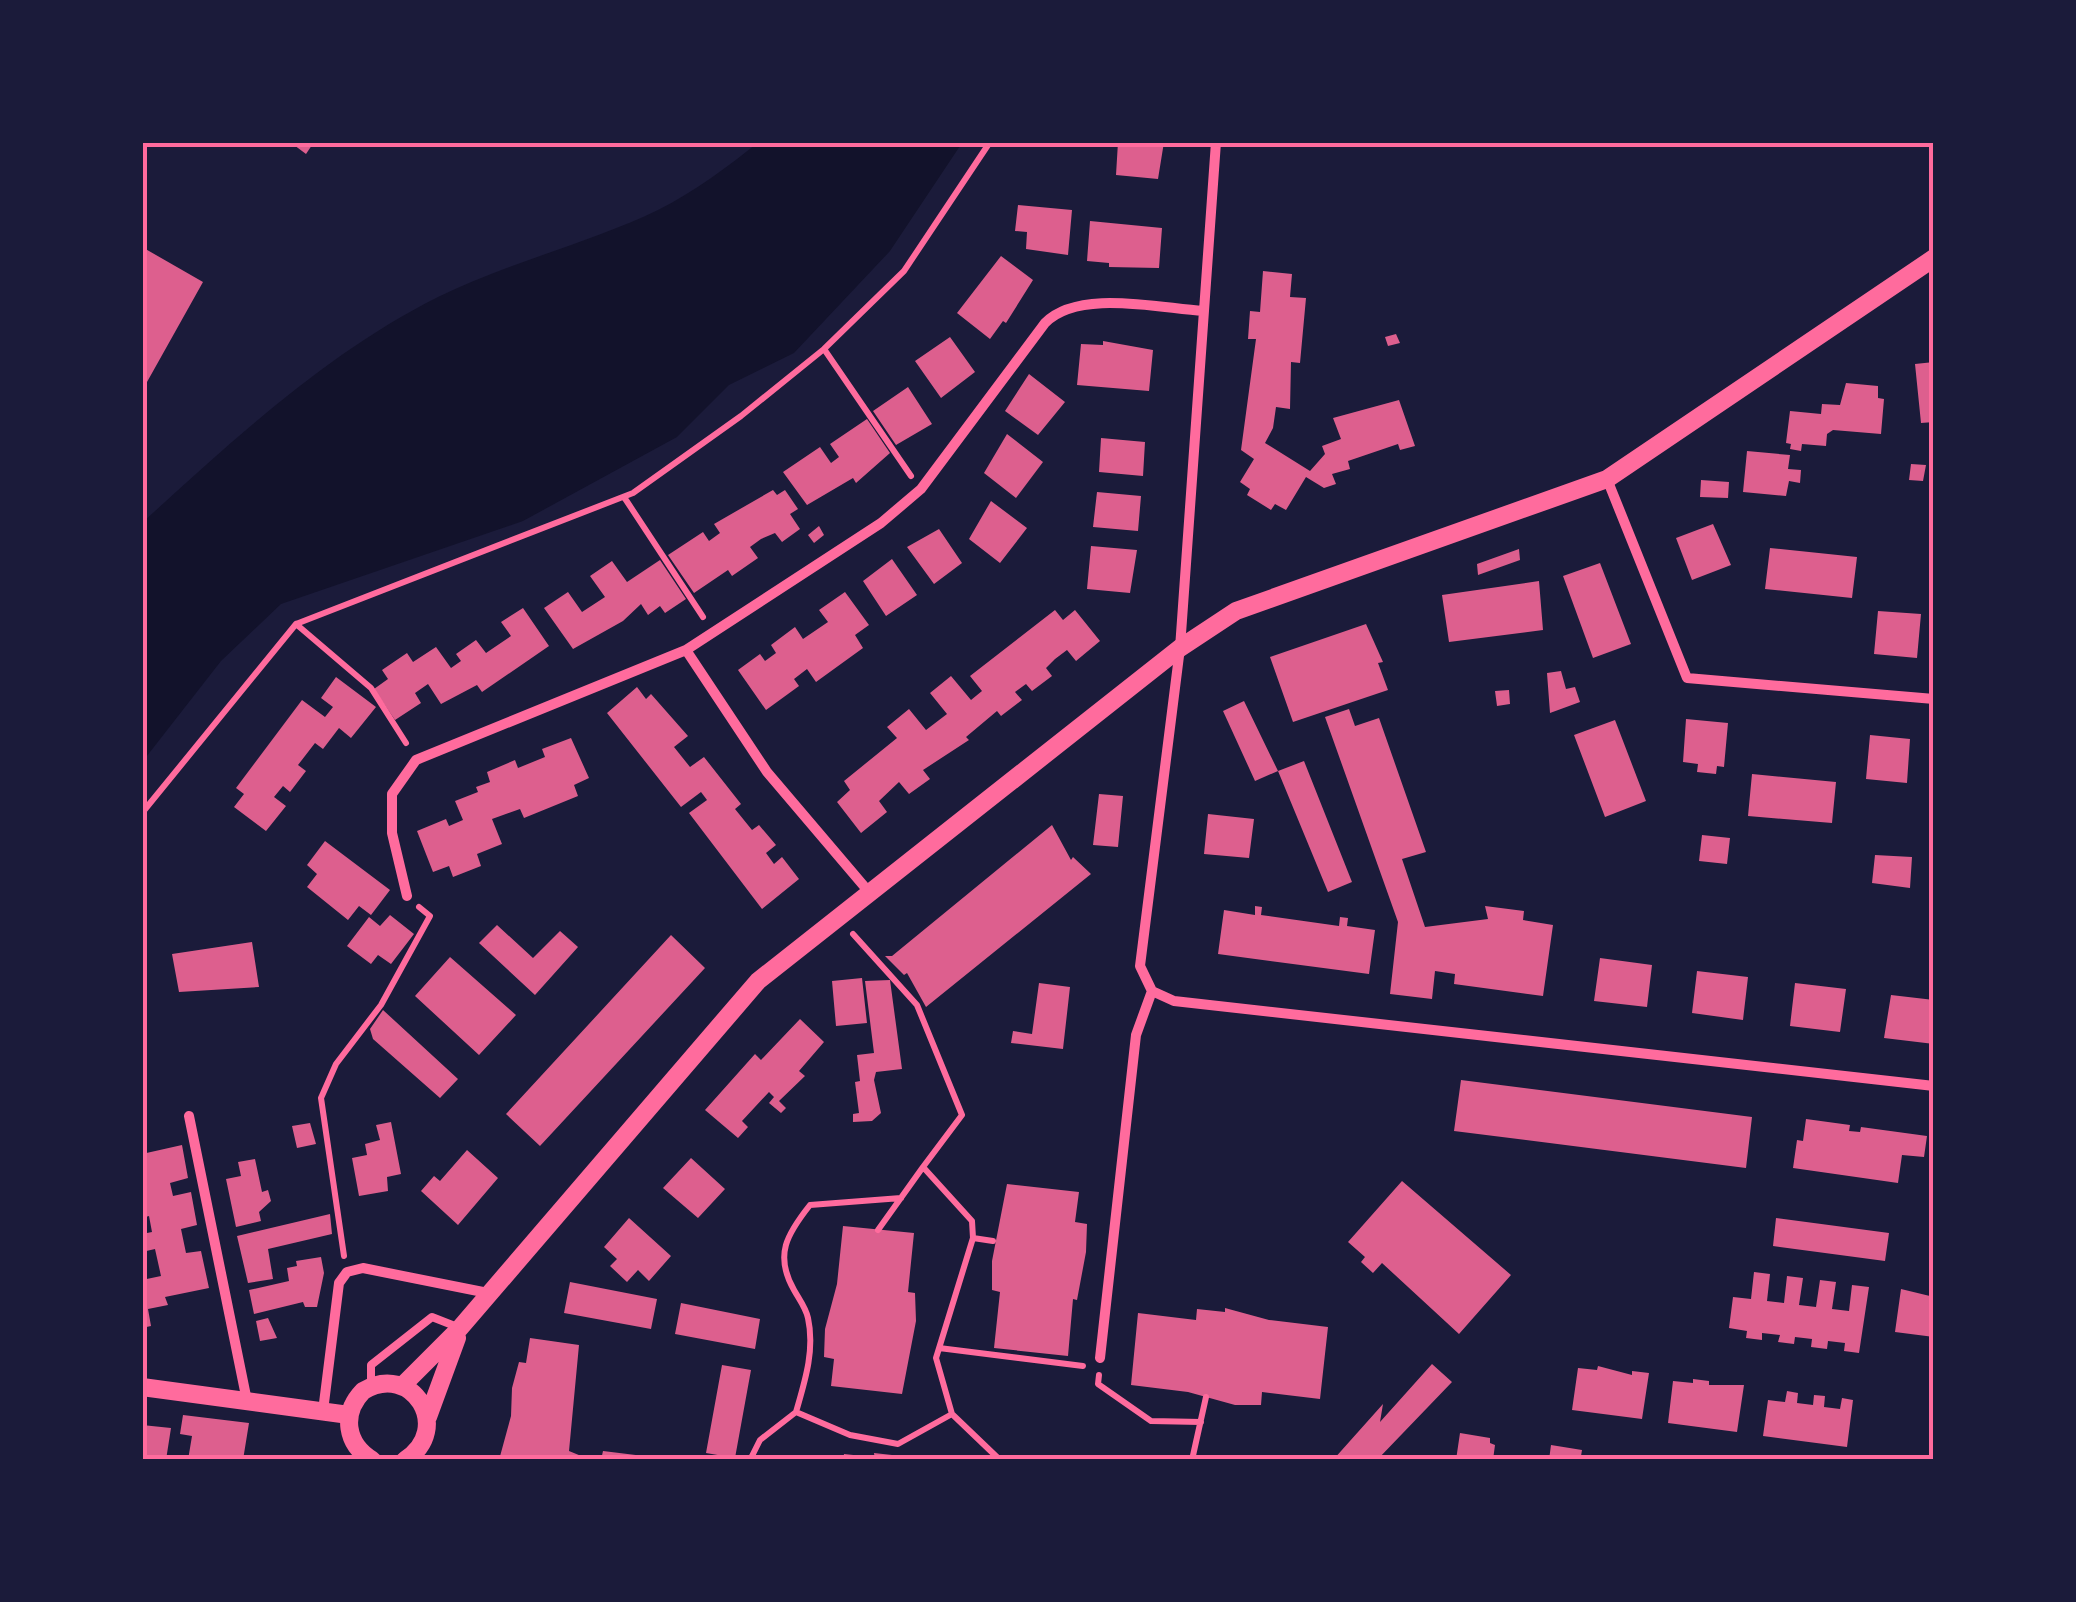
<svg xmlns="http://www.w3.org/2000/svg" width="2076" height="1602" viewBox="0 0 2076 1602" font-family="'PT Sans',sans-serif">
<style>
.water{fill:#12122b}
.building{fill:#dd5f8e}
.lines{fill:none;stroke-linecap:round;stroke-linejoin:round}
.path{stroke:#ff6b9d;stroke-width:6}
.service{stroke:#ff6b9d;stroke-width:8}
.minor{stroke:#ff6b9d;stroke-width:10}
.tertiary{stroke:#ff6b9d;stroke-width:18}
.neatline{fill:none;stroke:#ff6b9d;stroke-width:4}
</style>
<rect width="100%" height="100%" fill="#1b1b3a"/>
<!-- water -->
<path class="water" d="M759,142L962,143L890,251L794,353L729,385L677,437L523,521L281,604L221,661L143,761V522C233,440 328,352 438,297C509,262 587,244 658,210C694,192 727,167 759,142Z"/>
<!-- building -->
<path class="building" d="M290,142H314L306,154Z
M1118,142H1164L1158,179L1116,175Z
M1018,205L1072,210L1068,255L1026,249L1027,232L1015,231Z
M1090,221L1162,228L1159,268L1109,267V263L1087,261Z
M142,247L203,282L147,382L142,379Z
M1001,256L1033,280L1006,323L1003,321L990,339L957,313Z
M1263,271L1292,274L1290,297L1306,298L1300,363L1291,362L1290,409L1276,407L1273,428L1265,443L1310,471L1325,454L1322,446L1341,439L1333,418L1399,400L1415,446L1400,450L1398,444L1348,461L1350,469L1332,474L1336,484L1324,488L1306,477L1286,510L1275,504L1271,510L1247,495L1250,489L1240,482L1254,459L1241,450L1256,339H1248L1250,311L1260,312Z
M1396,334L1400,343L1388,346L1385,337Z
M950,337L975,372L941,398L915,361Z
M1103,341L1153,350L1149,391L1077,385L1081,344L1103,345Z
M1934,362V422L1921,423L1915,364Z
M1029,374L1065,402L1038,435L1005,411Z
M1846,383L1878,386V398L1884,399L1881,434L1833,430L1827,434L1826,446L1802,444L1801,451L1790,449L1791,444L1786,443L1790,411L1821,414L1822,404L1840,405Z
M908,387L932,424L896,445L873,411Z
M867,419L890,453L856,483L853,478L807,505L783,472L820,447L831,463L839,457L830,444Z
M1007,434L1043,462L1016,498L984,473Z
M1101,438L1145,442L1143,476L1099,472Z
M1747,451L1790,455L1788,469L1801,470L1800,483L1789,481L1786,496L1743,492Z
M1911,464L1926,465L1923,481L1909,480Z
M1701,480L1729,482L1728,498L1700,497Z
M773,490L777,495L785,490L798,509L790,514L800,529L782,542L775,533L761,539L750,547L758,558L732,576L728,570L694,593L668,555L703,532L709,541L720,533L714,524Z
M1097,492L1141,496L1138,531L1093,527Z
M991,501L1027,528L1000,563L969,539Z
M1713,524L1731,565L1692,580L1676,538Z
M819,526L824,535L814,543L808,535Z
M939,529L962,563L934,584L907,547Z
M1091,546L1137,550L1130,593L1087,589Z
M1770,548L1857,557L1852,598L1765,589Z
M1519,549L1520,560L1478,575L1477,564Z
M892,559L917,595L886,616L863,581Z
M660,560L686,599L665,613L660,606L648,615L641,604L623,621L573,649L544,608L568,592L582,612L605,597L590,576L612,561L627,582Z
M1600,563L1631,644L1593,658L1563,576Z
M1539,581L1543,630L1449,642L1442,595Z
M845,592L869,625L855,635L863,648L816,682L807,669L794,679L799,686L766,710L738,670L760,654L765,661L776,653L771,645L795,627L803,639L828,622L819,610Z
M523,608L549,646L482,692L477,685L441,704L428,684L415,693L421,703L395,720L374,689L388,679L382,670L407,653L413,662L436,647L451,668L461,661L456,654L476,640L486,653L511,636L501,622Z
M1055,610L1063,620L1075,610L1100,641L1076,661L1067,650L1055,659L1046,668L1052,676L1032,691L1026,684L1015,692L1022,700L1001,716L997,711L966,737L969,740L923,770L930,779L909,794L899,782L879,801L887,812L861,833L837,802L850,790L844,781L897,738L887,727L909,709L926,730L947,714L930,693L951,676L971,700L982,691L970,676Z
M1878,611L1921,614L1917,658L1874,654Z
M1366,624L1383,662L1378,663L1388,690L1293,722L1270,657Z
M1561,671L1566,689L1575,687L1580,702L1550,713L1547,673Z
M336,677L376,707L351,738L339,728L323,749L315,743L298,765L306,771L290,792L283,786L274,797L286,806L266,831L234,807L244,794L236,788L302,700L325,717L333,707L321,698Z
M637,687L646,699L651,694L688,736L674,747L690,767L704,757L741,804L735,809L752,830L759,825L776,845L766,853L774,864L782,857L799,879L762,909L689,813L707,800L701,792L681,807L607,713Z
M1509,690L1510,704L1497,706L1495,691Z
M1244,701L1278,771L1255,781L1223,711Z
M1349,709L1355,726L1379,718L1426,852L1402,859L1425,927L1488,919L1485,906L1524,911L1523,920L1553,925L1543,996L1454,984L1455,974L1435,971L1432,999L1390,994L1398,922L1325,717Z
M1686,719L1728,723L1724,767L1717,766L1716,774L1697,772L1698,764L1683,762Z
M1615,720L1646,801L1605,817L1574,735Z
M1870,735L1910,739L1907,783L1866,779Z
M571,738L589,778L574,785L578,796L524,818L520,809L492,819L502,844L477,854L481,866L453,877L449,866L433,872L417,831L446,819L449,826L463,820L455,801L478,792L476,787L490,782L487,772L515,760L518,768L545,757L542,749Z
M1304,761L1352,882L1328,892L1278,771Z
M1752,774L1836,782L1832,823L1748,816Z
M1099,794L1123,796L1118,847L1093,845Z
M1931,807H1934V832H1929Z
M1208,814L1254,819L1249,858L1204,854Z
M1052,825L1071,860L1073,857L1091,874L926,1007L907,973L904,975L885,956H892Z
M1702,835L1730,838L1727,864L1699,861Z
M325,841L390,890L371,915L359,906L348,920L307,887L317,874L307,865Z
M1875,855L1912,857L1910,888L1872,883Z
M1255,906L1262,907L1261,915L1339,926L1340,917L1348,918L1347,926L1375,930L1369,974L1218,954L1224,910L1255,915Z
M390,915L414,934L391,964L378,955L371,964L347,946L369,917L380,926Z
M497,925L533,958L560,931L578,947L535,995L479,943Z
M671,935L705,968L540,1146L506,1114Z
M252,942L259,987L179,992L172,954Z
M450,957L516,1015L479,1055L415,996Z
M1600,958L1652,965L1647,1007L1594,1001Z
M1697,971L1748,977L1743,1020L1692,1013Z
M862,978L867,1023L836,1026L832,981Z
M890,980L902,1069L876,1072L874,1080L881,1113L872,1121L853,1122V1114L859,1113L855,1082L860,1081L857,1055L874,1053L865,981Z
M1039,983L1070,987L1063,1049L1011,1043L1013,1031L1032,1034Z
M1795,983L1846,989L1840,1032L1790,1026Z
M1891,995L1934,1000V1044L1884,1038Z
M383,1010L458,1079L440,1098L373,1039L370,1029Z
M800,1019L824,1042L799,1071L805,1076L779,1101L786,1108L781,1113L769,1103L774,1097L769,1092L742,1121L748,1127L738,1138L705,1110L755,1054L761,1060Z
M1461,1080L1752,1117L1746,1168L1454,1131Z
M1806,1119L1850,1125L1849,1131L1860,1132L1861,1127L1927,1136L1924,1157L1902,1155L1898,1183L1793,1168L1797,1140L1803,1141Z
M391,1122L401,1174L387,1177L388,1191L359,1196L352,1158L367,1155L365,1144L380,1140L376,1125Z
M310,1123L316,1144L297,1148L292,1126Z
M182,1145L188,1178L170,1183L173,1196L191,1192L197,1225L181,1229L186,1253L201,1251L209,1288L165,1297L168,1305L148,1309L151,1326L142,1328V1280L161,1276L155,1249L142,1252V1234L152,1232L149,1216L142,1218V1154Z
M467,1150L498,1178L458,1225L421,1191L434,1176L440,1181Z
M691,1158L725,1189L698,1218L663,1188Z
M255,1159L262,1192L268,1190L271,1201L259,1212L261,1221L236,1227L226,1179L241,1176L238,1162Z
M1402,1181L1511,1275L1459,1334L1382,1263L1373,1273L1361,1262L1365,1257L1348,1242Z
M1007,1184L1079,1192L1075,1222L1087,1224L1086,1252L1077,1300L1073,1299L1068,1356L994,1348L1000,1292L992,1290V1261Z
M330,1214L332,1234L268,1249L273,1279L248,1283L237,1236Z
M629,1218L671,1256L649,1281L638,1270L627,1282L610,1266L617,1259L604,1247Z
M1776,1218L1889,1233L1885,1261L1773,1246Z
M843,1226L914,1233L908,1292L915,1293L916,1321L902,1394L831,1386L834,1359L824,1357L825,1329L837,1284Z
M321,1257L324,1273L317,1307H305L303,1302L254,1314L249,1290L289,1281L287,1268L297,1266L296,1261Z
M1754,1272L1770,1274L1767,1301L1784,1303L1787,1276L1803,1278L1799,1305L1816,1307L1820,1280L1836,1282L1832,1309L1849,1311L1852,1285L1869,1287L1859,1353L1844,1351L1845,1343L1828,1341L1827,1349L1811,1347L1812,1339L1795,1337L1794,1344L1778,1342L1780,1335L1762,1333V1340L1746,1338L1747,1331L1729,1328L1733,1297L1751,1299Z
M570,1282L657,1299L651,1329L564,1313Z
M1901,1289L1934,1297V1337L1895,1332Z
M681,1303L760,1319L755,1349L675,1334Z
M1225,1308L1269,1320L1328,1327L1320,1399L1262,1392L1261,1405H1235L1188,1392L1131,1385L1138,1313L1196,1320L1197,1309L1225,1312Z
M268,1318L277,1338L260,1341L256,1321Z
M530,1338L579,1345L569,1451L591,1460H499L511,1416L512,1388L519,1362L526,1363Z
M1432,1364L1452,1382L1377,1460H1333L1383,1404L1380,1422Z
M722,1365L751,1370L735,1458L706,1453Z
M1598,1366L1632,1375V1371L1649,1373L1642,1419L1572,1410L1578,1368L1597,1370Z
M1693,1379L1709,1381V1385H1744L1737,1432L1668,1423L1673,1381L1693,1383Z
M1787,1391L1798,1393L1797,1403L1813,1405L1814,1395L1825,1396L1824,1407L1840,1409L1842,1398L1853,1400L1847,1447L1763,1436L1768,1400L1785,1402Z
M183,1415L249,1423L243,1460H188L192,1436L180,1434Z
M142,1425L171,1428L166,1460H142Z
M1460,1433L1490,1438V1443L1495,1445L1493,1460H1456Z
M1551,1445L1582,1450L1581,1456L1590,1460H1549Z
M603,1451L652,1457L651,1460H601Z
M874,1453L892,1455V1460H875Z
M844,1454L872,1457V1460H843Z"/>
<g class="lines">
<!-- path -->
<path class="path" d="M824,349L911,476
M624,497L703,617
M296,624L371,688L406,743
M142,813L296,624L633,493L741,416L824,349L904,271L990,142
M853,934L917,1005L962,1115L923,1167L972,1221L973,1238
M878,1230L923,1167
M993,1241L973,1238L936,1358L952,1414L1000,1460
M344,1256L321,1098L336,1064L381,1005L430,916L419,907
M939,1348L1083,1366
M1099,1375L1098,1384L1151,1421L1201,1422
M796,1412C805,1381 815,1350 808,1318C806,1308 799,1299 794,1290C774,1255 787,1234 810,1205L901,1198
M750,1460L760,1440L796,1412L850,1435L898,1444L952,1414
M1192,1460L1206,1397"/>
<!-- service -->
<path class="service" d="M371,1386V1365L432,1317L460,1328"/>
<!-- minor -->
<path class="minor" d="M1607,479L1687,678L1934,699
M686,650L767,772L869,892
M407,896L392,833V794L416,760L686,650L881,523L921,489L1045,323C1078,289 1158,308 1203,311
M1152,991L1174,1001L1934,1086
M189,1116L247,1401
M1100,1358L1136,1035L1152,991L1140,966L1180,648L1216,142
M323,1411L339,1283L347,1272L363,1268L488,1293"/>
<!-- tertiary -->
<path class="tertiary" d="M403,1385L460,1328L758,981L1180,648L1236,611L1607,479L1934,258
M142,1387L349,1415
M428,1417L457,1338
M372,1460C346,1444 341,1414 363,1391C412,1361 454,1429 405,1460"/>
</g>
<!-- border -->
<rect width="2076" height="1602" fill="none" stroke="#1b1b3a" stroke-width="290"/>
<rect x="145" y="145" width="1786" height="1312" class="neatline"/>
</svg>
